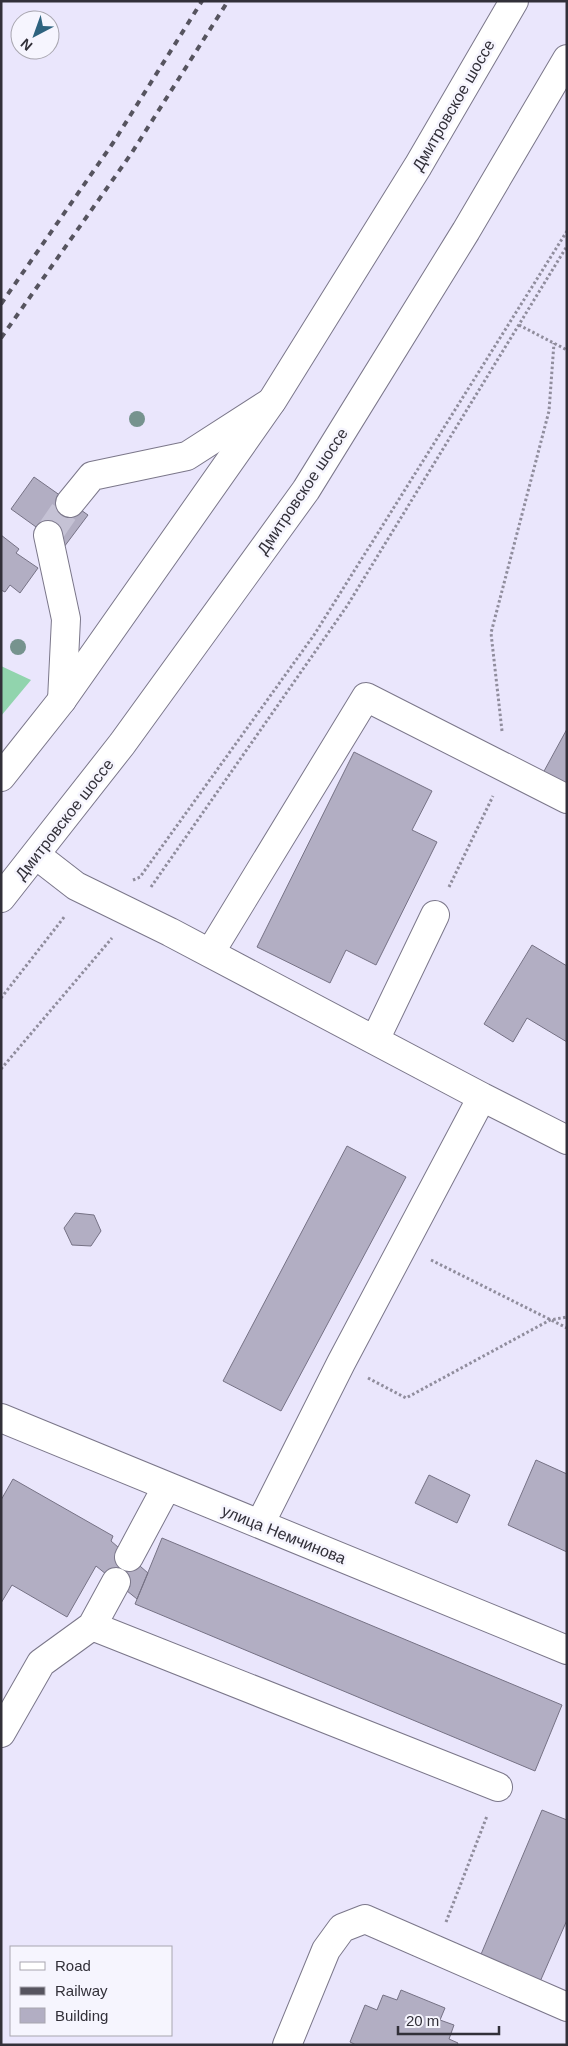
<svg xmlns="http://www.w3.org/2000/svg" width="568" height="2046" viewBox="0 0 568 2046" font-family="Arial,sans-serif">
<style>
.green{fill:#91d4ad}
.building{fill:#b2aec3;stroke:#767285}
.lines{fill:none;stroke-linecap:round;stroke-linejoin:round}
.minor-tunnel{stroke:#c5c2d5;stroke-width:28;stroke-dasharray:28 14;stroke-linecap:butt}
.minor-casing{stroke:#7b778a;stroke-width:30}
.major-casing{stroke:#7b778a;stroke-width:30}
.path{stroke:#908d9d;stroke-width:3;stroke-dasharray:2.5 2.5;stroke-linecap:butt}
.minor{stroke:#fff;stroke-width:28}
.major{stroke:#fff;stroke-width:28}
.rail{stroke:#56545f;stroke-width:4;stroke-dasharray:6 6;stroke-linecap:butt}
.tree{fill:#76938e}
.labels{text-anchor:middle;stroke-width:5;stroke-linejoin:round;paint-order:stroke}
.street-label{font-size:16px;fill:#323039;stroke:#f6f5fe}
</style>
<rect width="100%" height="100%" fill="#eae6fc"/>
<!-- green -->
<path class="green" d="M1,666L31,680L1,716Z"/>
<!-- building -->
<path class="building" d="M34,477L88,515L64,547L11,509Z
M1,535L19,549L16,553L38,568L20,593L10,585L5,592L1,590Z
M567,729V786L543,773Z
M354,752L432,791L412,830L437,842L376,965L346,950L330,983L257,947Z
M532,945L567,966V1042L527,1018L513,1042L484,1024Z
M347,1146L406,1177L281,1411L223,1381Z
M75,1213L94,1215L101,1231L91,1246L72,1245L64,1228Z
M536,1460L567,1474V1552L508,1525Z
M429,1475L470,1495L457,1523L415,1503Z
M13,1479L113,1536L111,1541L148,1573L137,1599L96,1566L67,1617L12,1585L1,1603V1500Z
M162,1538L562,1705L535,1771L135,1604Z
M542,1810L567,1820V1920L539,1984L479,1959Z
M401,1990L445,2008L440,2020L454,2025L449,2039L458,2043L457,2045H356L350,2042L365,2005L377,2010L383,1995L397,2000Z"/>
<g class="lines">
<!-- minor-tunnel -->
<path class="minor-tunnel" d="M48,535L70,503"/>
<!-- minor casing -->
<g class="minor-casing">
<path id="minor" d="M70,503L92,476L187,456L271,402
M48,535L66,619L62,700
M36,855L76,886L170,932L482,1097
M210,953L366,697L567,799
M375,1040L435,915
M1,1418L567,1650
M260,1524L341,1363L482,1097L567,1140
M129,1557L167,1486
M92,1626L116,1582
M1,1733L41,1663L92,1626L498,1787
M287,2045L326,1950L342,1928L365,1919L567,2007"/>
</g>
<!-- major casing -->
<g class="major-casing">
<path id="major" d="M1,777L62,700L272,401L418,166L514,1
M1,898L122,744L306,490L466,231L567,59"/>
</g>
<!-- path -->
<path class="path" d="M519,325L567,350
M502,731L491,633L549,411L554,343
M133,880L140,877L314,635L567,231
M151,887L347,606L567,246
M449,887L493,796
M1,998L65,916
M1,1069L112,938
M431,1260L567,1328
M368,1378L406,1398L550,1320L567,1317
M446,1922L487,1816"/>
<!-- minor -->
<use href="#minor" class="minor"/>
<!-- major -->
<use href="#major" class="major"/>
<!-- rail -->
<path class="rail" d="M1,304L113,143L202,1
M1,338L131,154L228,1"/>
</g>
<!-- trees -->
<g class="tree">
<circle cx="137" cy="419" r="8"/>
<circle cx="18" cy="647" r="8"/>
</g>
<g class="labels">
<!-- street labels -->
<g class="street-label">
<text transform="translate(453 105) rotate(-60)" y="6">Дмитровское шоссе</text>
<text transform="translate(302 491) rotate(-56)" y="6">Дмитровское шоссе</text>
<text transform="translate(64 819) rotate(-52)" y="6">Дмитровское шоссе</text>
<text transform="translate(284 1534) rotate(22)" y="6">улица Немчинова</text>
</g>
</g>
<!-- border -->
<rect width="568" height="2046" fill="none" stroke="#323039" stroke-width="5"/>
<!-- legend -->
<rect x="10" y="1946" width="162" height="90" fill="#f6f5fe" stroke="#a8a6af"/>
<rect x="20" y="1962" width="25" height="8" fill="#ffffff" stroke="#a8a6af"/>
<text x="55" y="1971" font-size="15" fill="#323039">Road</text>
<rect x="20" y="1987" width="25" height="8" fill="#56545f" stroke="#a8a6af"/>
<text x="55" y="1996" font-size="15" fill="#323039">Railway</text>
<rect x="20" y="2008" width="25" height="15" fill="#b2aec3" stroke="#a8a6af"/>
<text x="55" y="2021" font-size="15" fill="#323039">Building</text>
<!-- north arrow -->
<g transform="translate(35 35) rotate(221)"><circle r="24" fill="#f6f5fe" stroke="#a8a6af"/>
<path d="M0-4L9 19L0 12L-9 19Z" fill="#2e637f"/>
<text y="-8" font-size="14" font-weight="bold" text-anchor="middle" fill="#323039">N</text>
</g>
<!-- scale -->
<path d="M398 2026v8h101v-8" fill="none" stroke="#323039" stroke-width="2.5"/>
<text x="406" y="2026" font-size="15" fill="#323039" stroke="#f6f5fe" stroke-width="4" paint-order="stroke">20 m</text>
</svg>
